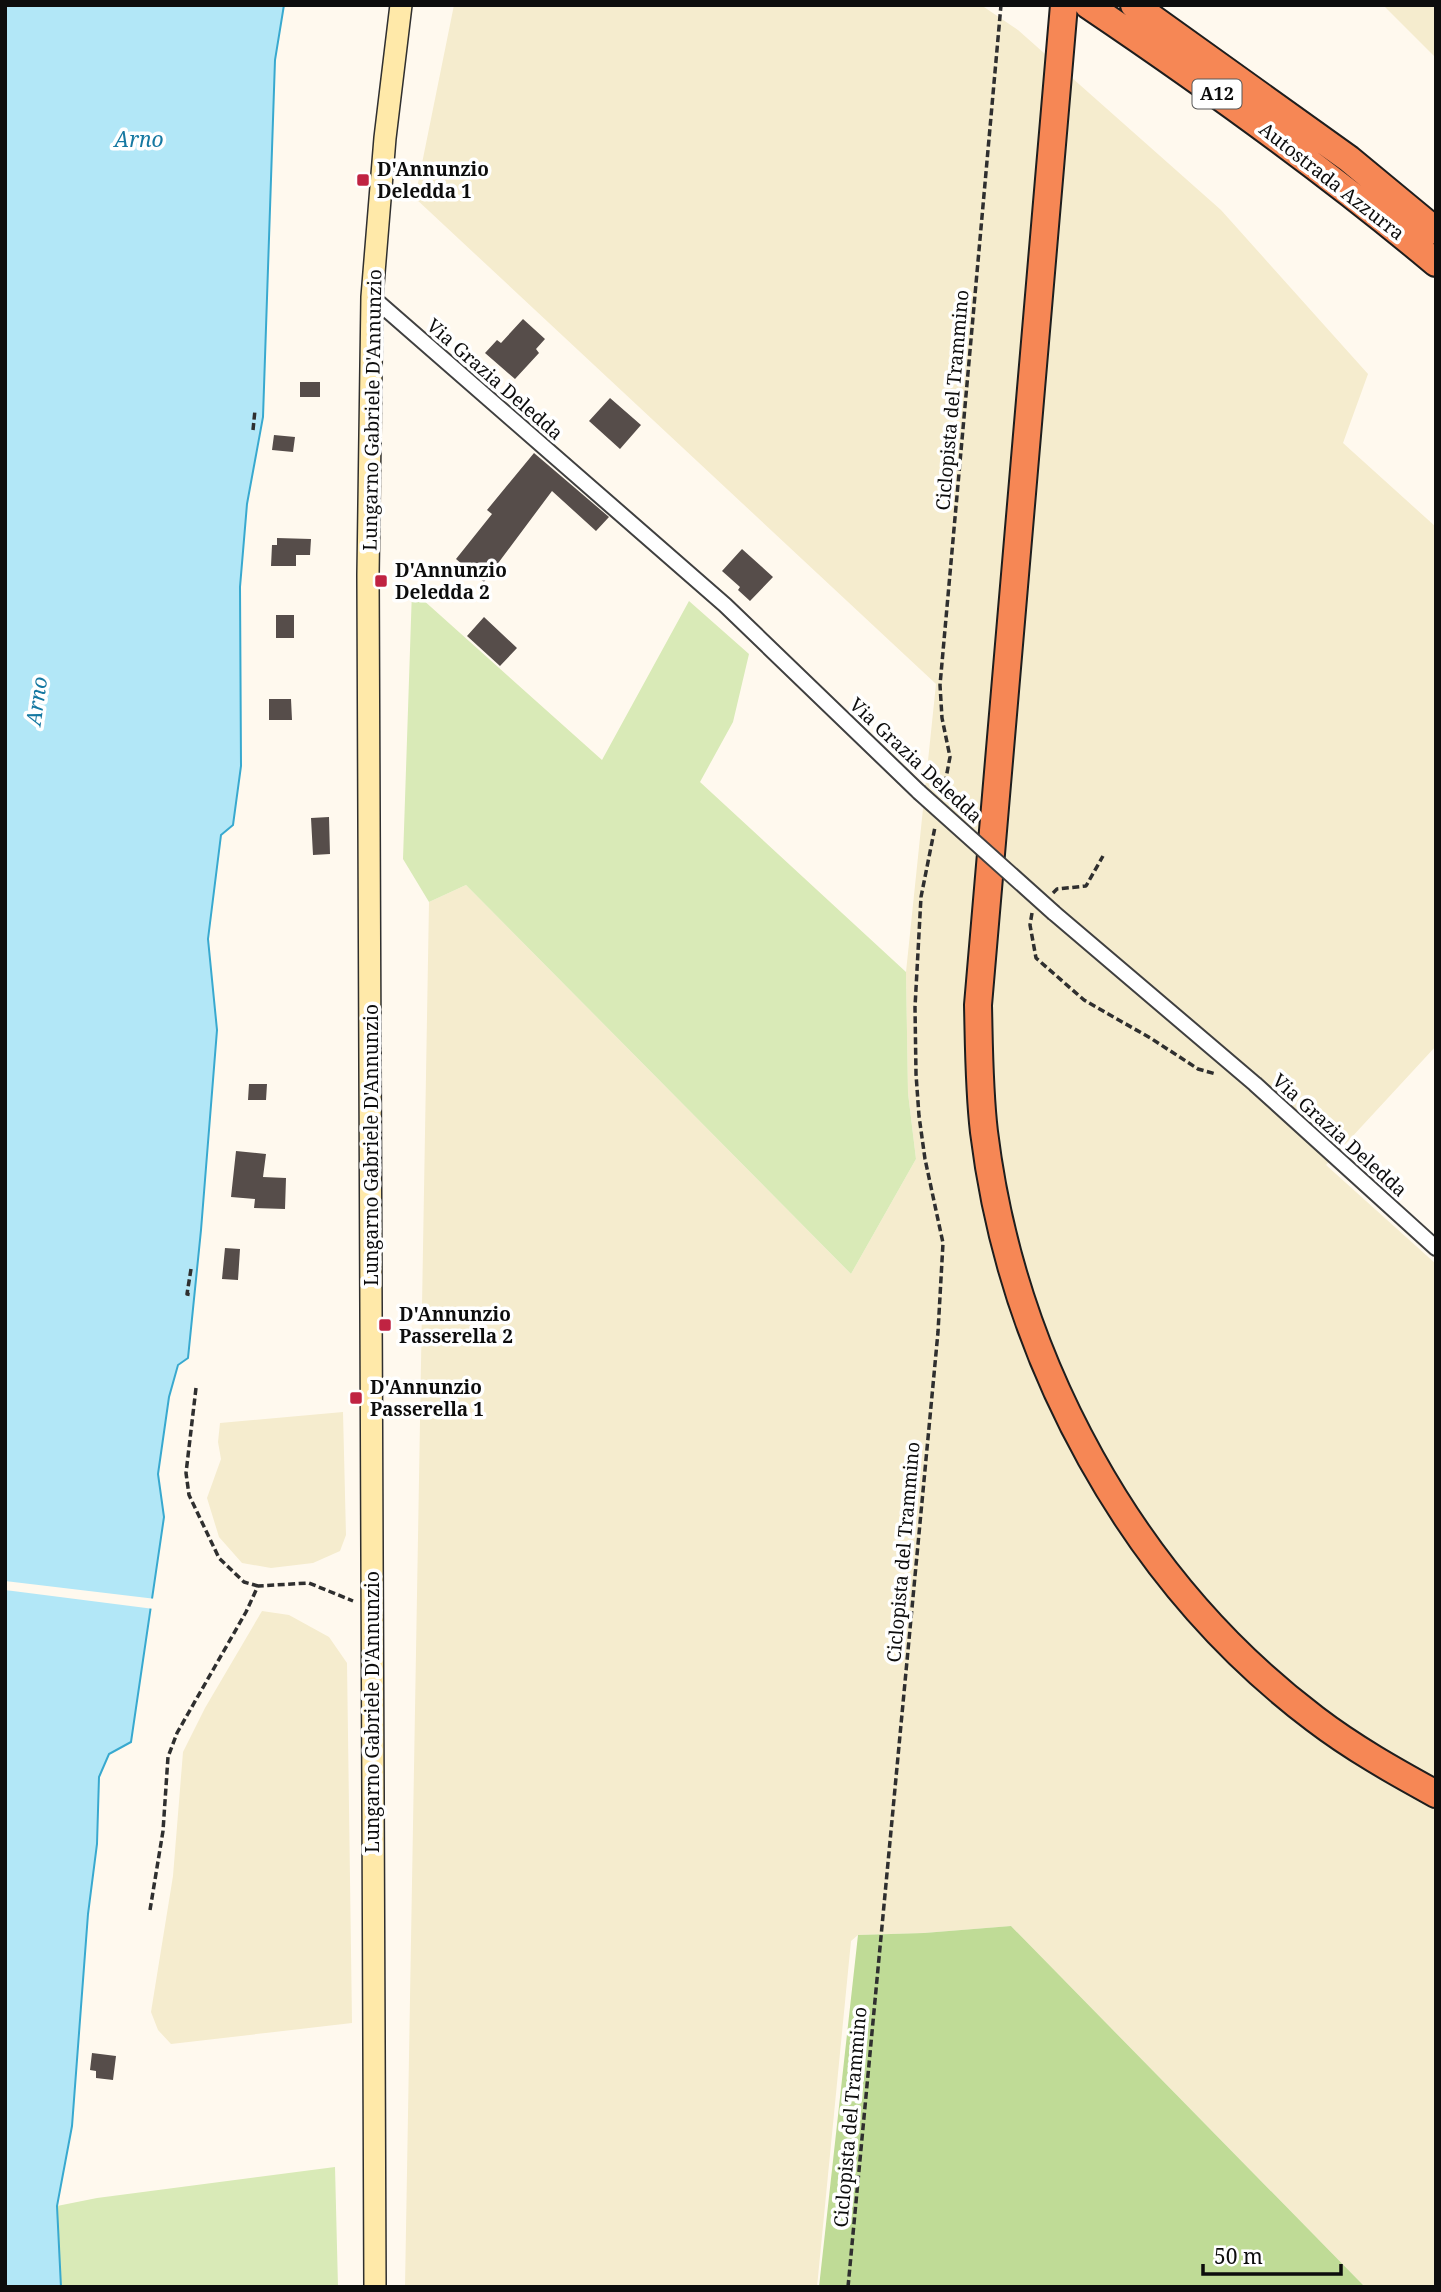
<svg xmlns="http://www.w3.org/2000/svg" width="1441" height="2292" viewBox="0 0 1441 2292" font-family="'Noto Serif',serif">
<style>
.farmland{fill:#f5ecce}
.green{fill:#d9eab7}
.forest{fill:#bfdb96}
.water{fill:#b2e7f7;stroke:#38a9cf;stroke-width:2}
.pier{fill:#fff9ee}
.building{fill:#564d4a}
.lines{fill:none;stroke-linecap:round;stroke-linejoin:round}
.minor-casing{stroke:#404040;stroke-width:18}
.secondary-casing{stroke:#2f2f2f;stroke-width:24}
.motorway-casing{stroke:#1e1e1e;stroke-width:30}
.path{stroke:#2f2f2f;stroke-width:3.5;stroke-dasharray:7 3.5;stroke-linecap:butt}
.minor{stroke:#fff;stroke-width:14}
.secondary{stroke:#ffe9a9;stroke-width:21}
.motorway{stroke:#f68755;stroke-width:26}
.minor-bridge-casing{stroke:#404040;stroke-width:18;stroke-linecap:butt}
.minor-bridge{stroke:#fff;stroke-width:14}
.poi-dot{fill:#c02342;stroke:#fff;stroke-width:2.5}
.labels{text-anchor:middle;stroke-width:7;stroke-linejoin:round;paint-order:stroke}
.shield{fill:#fff;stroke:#565656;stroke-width:2}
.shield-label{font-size:18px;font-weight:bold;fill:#0d0d0d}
.poi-label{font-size:19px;font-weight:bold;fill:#0d0d0d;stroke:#fff;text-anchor:start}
.street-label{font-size:19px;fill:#0d0d0d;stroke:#fff}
.water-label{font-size:21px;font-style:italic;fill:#1578a1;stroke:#fff}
</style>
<rect width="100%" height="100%" fill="#fff9ee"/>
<!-- farmland -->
<path class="farmland" d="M454,5H981L1018,30L1221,210L1368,374L1343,443L1436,527V1046L1326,1165L1436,1264V2287H1365L1011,1926L924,1933L858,1935L851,1941L817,2287H405L429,902L466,885L851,1274L916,1159L908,1093L906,972L936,684L415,198Z
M1383,5H1436V58Z
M343,1412L346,1535L340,1551L313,1563L271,1568L242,1563L219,1537L207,1498L221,1459L218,1442L220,1423Z
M262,1611L289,1615L329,1637L347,1663L352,2023L171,2044L158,2030L151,2012L173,1876L183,1752L205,1708Z"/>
<!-- green -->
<path class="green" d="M412,590L602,760L689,601L749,654L733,722L700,782L906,972L908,1093L916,1159L851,1274L466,885L429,902L403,859Z
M335,2167L338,2287H61L57,2206L97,2198Z"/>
<!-- forest -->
<path class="forest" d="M1011,1926L1365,2287H819L858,1935L924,1933Z"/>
<!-- water -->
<path class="water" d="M5,5H284L275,60L263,417L247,504L240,587L241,766L233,825L221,835L208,939L217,1030L201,1230L188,1358L178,1365L169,1397L158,1474L164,1517L131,1742L109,1754L99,1777L97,1844L88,1914L72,2126L57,2206L61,2287H5Z"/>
<!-- pier -->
<path class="pier" d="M5,1581L156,1599L154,1609L5,1590Z"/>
<!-- building -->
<path class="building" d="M523,319L545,339L536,349L539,353L515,379L485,353L497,340L501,343Z
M300,382H320V397H300Z
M610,398L641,425L620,449L589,421Z
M274,435L295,437L293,452L272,450Z
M534,453L609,517L596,531L552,491L484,582L456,559L492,514L487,510Z
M277,538L311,539L310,555H296V566H271L272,545H277Z
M742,549L773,577L750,601L738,590L740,587L722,571Z
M276,615H294V638H276Z
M484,617L517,648L500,666L467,636Z
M269,699H291L292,720H269Z
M329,817L330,854L313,855L311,818Z
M249,1084H267L266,1100H248Z
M236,1151L266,1154L263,1177L286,1178L285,1209L254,1208L255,1199L231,1197Z
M225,1248L240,1249L238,1280L222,1279Z
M92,2053L116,2056L113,2080L96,2078V2071L90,2070Z"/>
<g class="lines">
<!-- minor casing -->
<g class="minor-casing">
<path id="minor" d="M372,297L725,605L919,792
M1054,913L1255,1084L1436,1248"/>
</g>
<!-- secondary casing -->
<g class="secondary-casing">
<path id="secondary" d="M375,2287L368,575L372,297L385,138L401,5"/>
</g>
<!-- motorway casing -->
<g class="motorway-casing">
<path id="motorway" d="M1064,5L978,1005C979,1048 979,1090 984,1132C1012,1359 1131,1580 1315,1719C1353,1748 1394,1771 1436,1794
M1088,5C1208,86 1325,170 1436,263
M1134,5L1349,159L1436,231"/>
</g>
<!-- path -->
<path class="path" d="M253,430L255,410
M943,794L950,757L942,718L940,685L1001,5
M1053,893L1057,889L1086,886L1103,856
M1032,913L1030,925L1036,958L1084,1000L1152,1039L1198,1069L1216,1074
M191,1269L187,1294L193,1295
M196,1388L186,1473L189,1495L219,1558L244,1582L258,1586
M150,1910L163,1831L168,1757L177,1733L246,1612L258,1586L309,1583L353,1601
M848,2287L938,1332L943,1243L925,1159L919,1116L916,1074L915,1007L921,897L935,827"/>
<!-- minor -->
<use href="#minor" class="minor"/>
<!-- secondary -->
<use href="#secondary" class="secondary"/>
<!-- motorway -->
<use href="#motorway" class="motorway"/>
<!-- minor-bridge casing -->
<g class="minor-bridge-casing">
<path id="minor-bridge" d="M919,792L1054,913"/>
</g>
<!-- minor-bridge -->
<use href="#minor-bridge" class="minor-bridge"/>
</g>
<!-- markers -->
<g class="poi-dot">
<rect x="356" y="173" width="14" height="14" rx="3.5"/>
<rect x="374" y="574" width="14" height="14" rx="3.5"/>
<rect x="378" y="1318" width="14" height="14" rx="3.5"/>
<rect x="349" y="1391" width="14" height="14" rx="3.5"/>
</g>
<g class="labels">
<!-- shield labels -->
<rect class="shield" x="1192.5" y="79.5" width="49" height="29" rx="5"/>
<g class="shield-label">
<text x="1217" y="100">A12</text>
</g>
<!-- poi labels -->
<g class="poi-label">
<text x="377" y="176">D'Annunzio<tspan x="377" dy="22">Deledda 1</tspan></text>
<text x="395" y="577">D'Annunzio<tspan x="395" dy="22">Deledda 2</tspan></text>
<text x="399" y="1321">D'Annunzio<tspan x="399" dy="22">Passerella 2</tspan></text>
<text x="370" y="1394">D'Annunzio<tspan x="370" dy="22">Passerella 1</tspan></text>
</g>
<!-- street labels -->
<g class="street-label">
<text transform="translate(1332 181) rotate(38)" y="7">Autostrada Azzurra</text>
<text transform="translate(495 379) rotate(41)" y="7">Via Grazia Deledda</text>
<text transform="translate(952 400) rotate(-85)" y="7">Ciclopista del Trammino</text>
<text transform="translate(372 410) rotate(-89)" y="7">Lungarno Gabriele D'Annunzio</text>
<text transform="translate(916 760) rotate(43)" y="7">Via Grazia Deledda</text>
<text transform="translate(1340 1135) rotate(42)" y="7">Via Grazia Deledda</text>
<text transform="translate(371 1145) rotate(-90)" y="7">Lungarno Gabriele D'Annunzio</text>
<text transform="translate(903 1552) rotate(-85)" y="7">Ciclopista del Trammino</text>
<text transform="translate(372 1712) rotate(-90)" y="7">Lungarno Gabriele D'Annunzio</text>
<text transform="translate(850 2117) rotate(-85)" y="7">Ciclopista del Trammino</text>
</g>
<!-- water labels -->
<g class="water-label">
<text x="139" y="147">Arno</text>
<text transform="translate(37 701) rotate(-82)" y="7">Arno</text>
</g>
</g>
<!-- border -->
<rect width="1441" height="2292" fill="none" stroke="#0d0d0d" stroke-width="14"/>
<!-- scale -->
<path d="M1203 2264v10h138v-10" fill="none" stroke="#0d0d0d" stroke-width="3.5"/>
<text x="1214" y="2264" font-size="21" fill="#0d0d0d" stroke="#ffffff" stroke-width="5" paint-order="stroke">50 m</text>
</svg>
